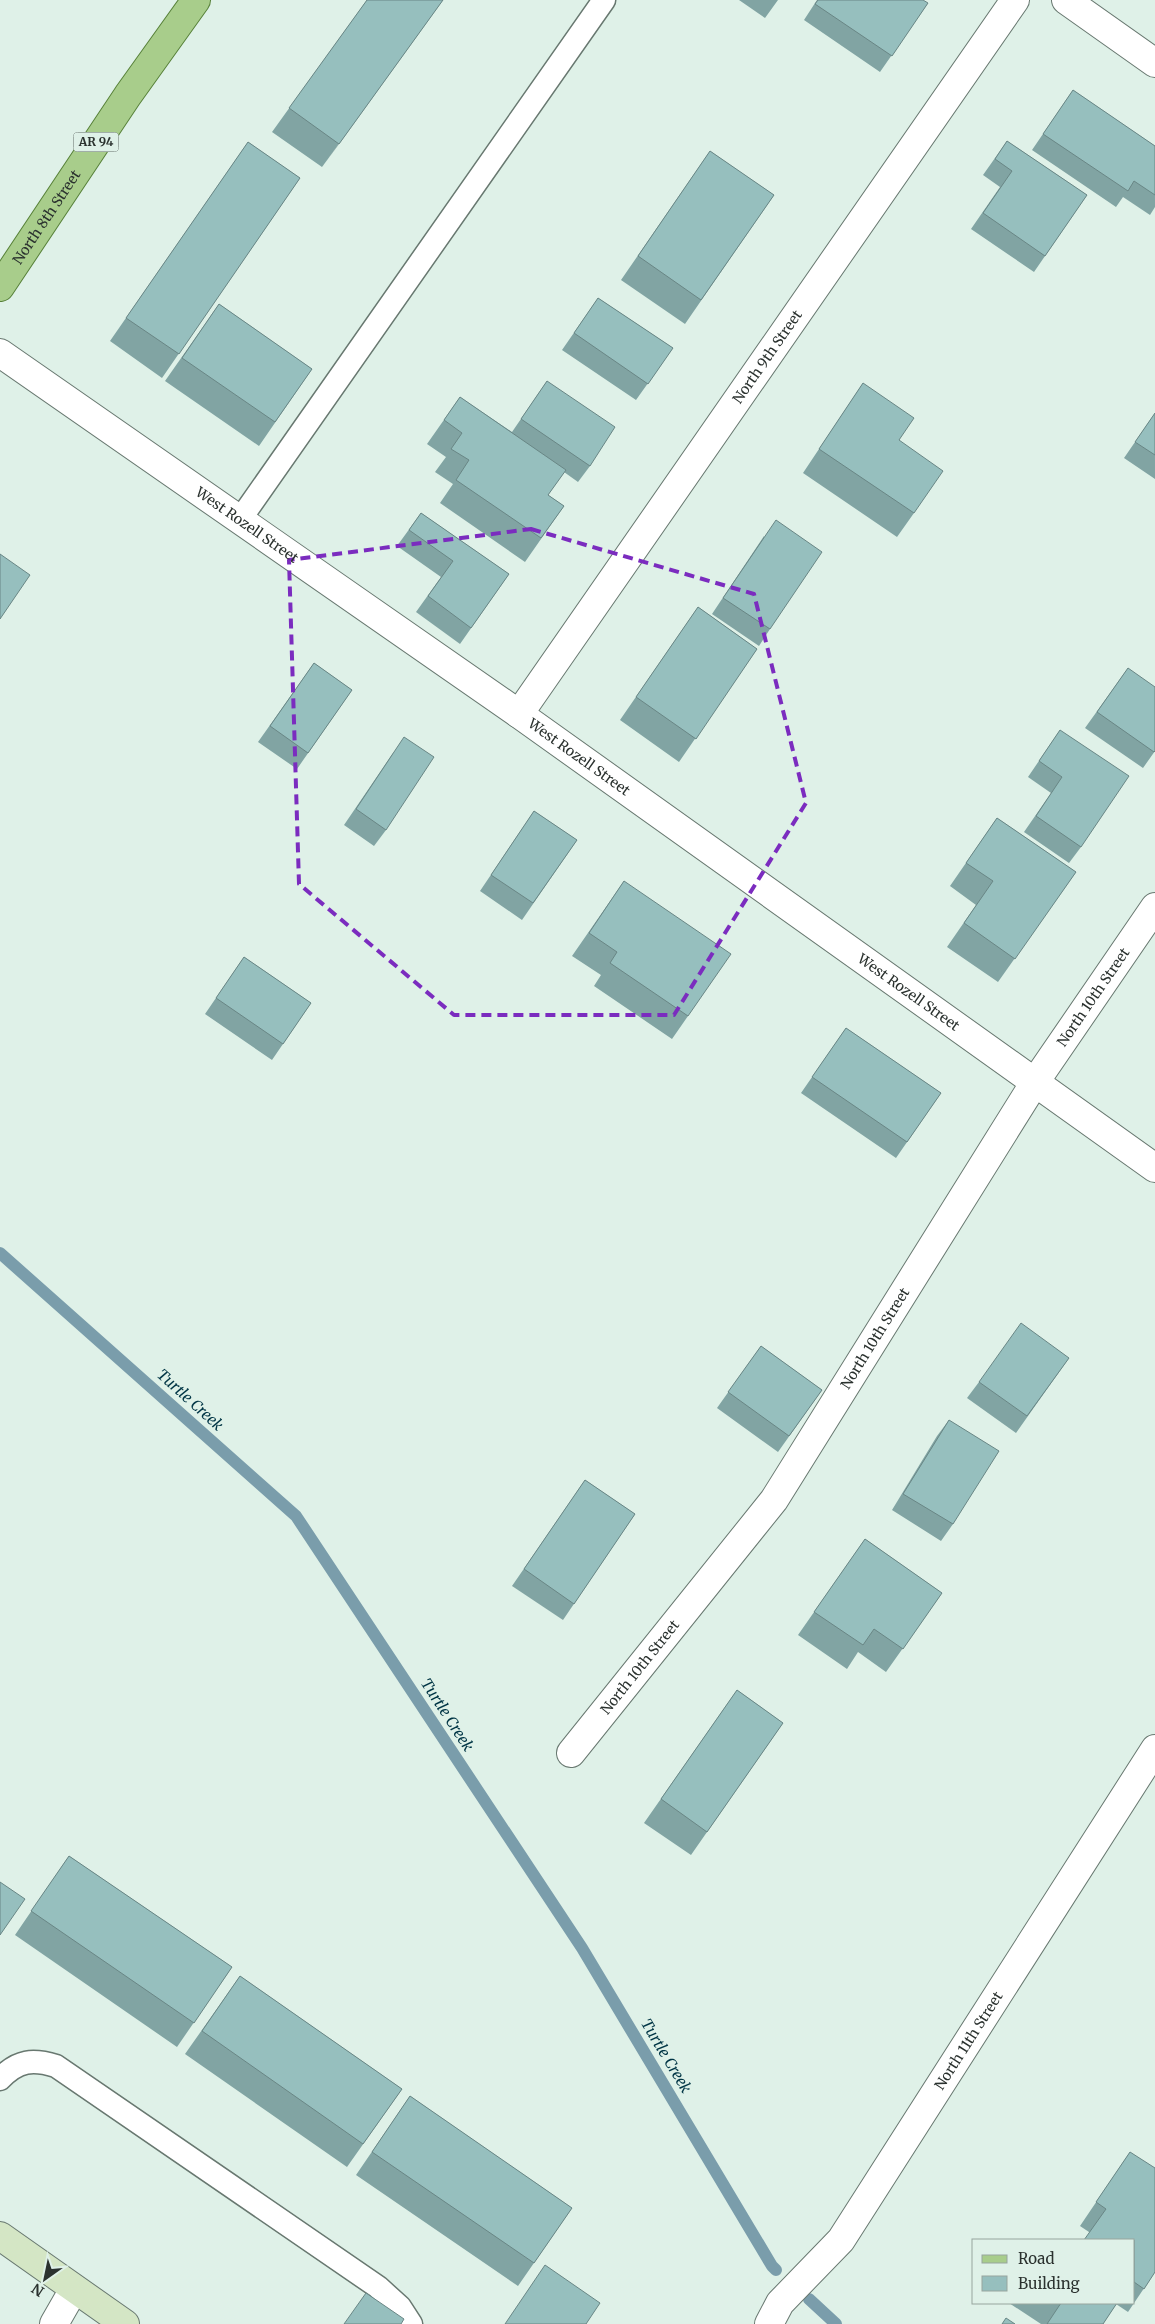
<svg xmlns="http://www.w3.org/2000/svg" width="1155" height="2324" viewBox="0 0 1155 2324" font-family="Merriweather,serif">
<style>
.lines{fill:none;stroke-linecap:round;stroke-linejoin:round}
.stream{stroke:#7a9dab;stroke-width:12}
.lane-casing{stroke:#687870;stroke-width:25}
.street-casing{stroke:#687870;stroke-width:30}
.secondary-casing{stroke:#687870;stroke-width:30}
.primary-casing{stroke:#578139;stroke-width:30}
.lane{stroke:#fff;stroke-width:22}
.street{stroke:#fff;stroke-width:28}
.secondary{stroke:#d4e6c5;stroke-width:28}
.primary{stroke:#a8cd8b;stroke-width:28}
.wall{fill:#81a4a3}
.shaded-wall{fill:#698685}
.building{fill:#96bfbe;stroke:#698685}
.marked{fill:none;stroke:#7b2cbf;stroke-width:4;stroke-dasharray:10 6;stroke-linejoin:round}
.labels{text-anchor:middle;stroke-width:5;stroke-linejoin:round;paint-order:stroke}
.shield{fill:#dff1e8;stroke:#616b66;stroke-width:1}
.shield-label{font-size:12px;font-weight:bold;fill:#2b322f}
.street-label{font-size:14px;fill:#2b322f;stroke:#dff1e8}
.water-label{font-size:15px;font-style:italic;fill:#003545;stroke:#dff1e8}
</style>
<rect width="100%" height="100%" fill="#dff1e8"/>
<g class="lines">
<!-- stream -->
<path class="stream" d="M0,1253L296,1516L582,1948L772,2266L776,2270
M809,2299L836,2324"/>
<!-- lane casing -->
<g class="lane-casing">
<path id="lane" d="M239,521L604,0
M0,2079C18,2060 33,2059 56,2066L378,2287L400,2307L411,2324"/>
</g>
<!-- street casing -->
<g class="street-casing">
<g id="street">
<path d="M1066,0L1155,63"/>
<path id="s1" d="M0,353L519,714L1155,1168"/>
<path id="s2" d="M519,714L1015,0"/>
<path id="s3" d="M571,1753L774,1500L1035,1082L1155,907"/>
<path d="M54,2324L74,2289"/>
<path id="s4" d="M769,2324L780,2303L841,2240L1155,1749"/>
</g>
</g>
<!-- secondary casing -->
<g class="secondary-casing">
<path id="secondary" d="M0,2236L125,2324"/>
</g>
<!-- primary casing -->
<g class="primary-casing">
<g id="primary">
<path id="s5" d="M0,287L128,95L196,0"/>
</g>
</g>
<!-- lane -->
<use href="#lane" class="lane"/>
<!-- street -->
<use href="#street" class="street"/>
<!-- secondary -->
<use href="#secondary" class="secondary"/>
<!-- primary -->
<use href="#primary" class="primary"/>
</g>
<!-- wall -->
<path class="wall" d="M367,0H443L322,167L272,132Z
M739,0H778L765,18Z
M817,0L928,3L880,72L804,20Z
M1073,90L1155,146V207L1150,215L1123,197L1116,207L1032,150Z
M1007,141L1087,195L1034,272L971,229L1000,187L983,175Z
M248,142L300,178L162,378L110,341Z
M710,151L774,195L685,324L621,280Z
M598,298L673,348L636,400L562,350Z
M219,304L312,369L259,446L165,381Z
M547,381L590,466L578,482L564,472L548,495L564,506L525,562L440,503L453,484L435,472L446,457L427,444L460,397L512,432Z
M863,383L899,440L914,513L897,537L803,473Z
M1155,413V479L1124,458Z
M421,513L509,574L460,644L416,612L441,577L397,546Z
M764,536L770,629L759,646L712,614Z
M698,607L757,649L679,762L620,720Z
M314,663L352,690L297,769L258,742Z
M1128,668L1155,751L1143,768L1085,728Z
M1060,730L1081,847L1069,863L1024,832L1051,793L1028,777Z
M393,753L386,830L374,846L344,825Z
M534,811L577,840L522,920L480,891Z
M997,818L1076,872L998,982L947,947L976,905L950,886Z
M624,881L688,1016L672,1039L594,986L601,975L572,956Z
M244,957L311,1003L272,1060L205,1014Z
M846,1028L941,1093L896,1158L801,1093Z
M761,1346L822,1390L778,1452L717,1408Z
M1069,1358L1016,1433L967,1398L979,1382Z
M949,1420L953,1524L941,1541L892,1510L937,1436Z
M585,1480L635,1514L563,1620L512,1586Z
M865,1539L942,1593L886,1672L858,1652L847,1669L798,1635Z
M737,1690L783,1723L691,1855L644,1823Z
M69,1856L232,1967L177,2047L15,1935Z
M240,1976L402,2089L347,2167L185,2054Z
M410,2096L572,2208L518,2286L356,2175Z
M1130,2152L1155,2272L1128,2312L1116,2304L1103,2324H1041L1009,2303H1134V2240L1089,2232L1080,2226Z"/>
<!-- shaded-wall -->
<path class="shaded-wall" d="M443,0L322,167L339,144Z"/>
<!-- building -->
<path class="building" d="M367,0H443L339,144L289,108Z
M818,0H923L928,3L892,56L815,4Z
M1073,90L1155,146V195L1134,181L1128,191L1043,134Z
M1007,141L1087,195L1045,256L983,213L1012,171L995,159Z
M248,142L300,178L179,354L126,318Z
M710,151L774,195L701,300L638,256Z
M598,298L673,348L648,384L574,333Z
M219,304L312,369L275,422L182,358Z
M547,381L615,427L590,466L521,419Z
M863,383L914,418L899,440L943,471L914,513L819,449Z
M460,397L566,470L548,495L564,506L541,538L456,480L469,460L451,449L462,433L444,420Z
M1155,413V455L1135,442Z
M421,513L509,574L471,628L428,596L453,561L409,530Z
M776,520L822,552L770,629L723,598Z
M0,554L30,575L0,619Z
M698,607L757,649L696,739L636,697Z
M314,663L352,690L308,753L270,726Z
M1128,668L1155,687V751L1154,752L1097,712Z
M1060,730L1129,776L1081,847L1036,816L1062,777L1039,761Z
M404,737L434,757L386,830L356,809Z
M534,811L577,840L533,903L491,875Z
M997,818L1076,872L1015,959L964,923L993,881L966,863Z
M624,881L731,954L688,1016L610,963L617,952L589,933Z
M244,957L311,1003L283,1044L216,998Z
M846,1028L941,1093L907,1142L812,1077Z
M1021,1323L1069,1358L1027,1416L979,1382Z
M761,1346L822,1390L789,1436L728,1392Z
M949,1420L999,1451L953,1524L903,1494Z
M585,1480L635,1514L574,1604L524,1569Z
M865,1539L942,1593L903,1649L874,1629L863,1645L814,1612Z
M737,1690L783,1723L707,1832L661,1799Z
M69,1856L232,1967L194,2023L31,1911Z
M0,1882L25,1899L0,1935Z
M240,1976L402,2089L363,2144L202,2031Z
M410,2096L572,2208L534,2263L372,2152Z
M1130,2152L1155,2168V2272L1144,2289L1134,2282V2240H1084L1106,2209L1096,2202Z
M545,2265L600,2303L586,2324H505Z
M366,2293L404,2319L401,2324H344Z
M1061,2303H1117L1103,2324H1047Z
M1006,2318L1015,2324H1002Z"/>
<!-- marked area -->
<path class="marked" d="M531,529L754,594L806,803L674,1015H454L299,884L289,560Z"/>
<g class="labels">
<!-- shield labels -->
<rect class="shield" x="73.5" y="132.5" width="45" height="19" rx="4"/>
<g class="shield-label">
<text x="96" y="146">AR 94</text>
</g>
<!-- street labels -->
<g class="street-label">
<text dy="5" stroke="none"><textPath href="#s5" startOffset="84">North 8th Street</textPath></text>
<text dy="5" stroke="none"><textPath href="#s2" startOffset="435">North 9th Street</textPath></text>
<text dy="5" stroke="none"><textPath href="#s1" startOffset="301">West Rozell Street</textPath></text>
<text dy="5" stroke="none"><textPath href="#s1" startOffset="706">West Rozell Street</textPath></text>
<text dy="5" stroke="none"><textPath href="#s1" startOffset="1111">West Rozell Street</textPath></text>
<text dy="5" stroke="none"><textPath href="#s3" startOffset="920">North 10th Street</textPath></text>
<text dy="5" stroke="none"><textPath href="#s3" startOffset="515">North 10th Street</textPath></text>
<text dy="5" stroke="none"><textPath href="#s3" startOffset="110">North 10th Street</textPath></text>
<text dy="5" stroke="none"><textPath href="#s4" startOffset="348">North 11th Street</textPath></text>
</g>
<!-- water labels -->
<g class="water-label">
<text transform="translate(190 1400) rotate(42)" y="5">Turtle Creek</text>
<text transform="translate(447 1715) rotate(57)" y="5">Turtle Creek</text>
<text transform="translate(666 2056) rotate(59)" y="5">Turtle Creek</text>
</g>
</g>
<!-- legend -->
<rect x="972" y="2239" width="162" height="65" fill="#dff1e8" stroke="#97a59e"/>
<rect x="982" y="2255" width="25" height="8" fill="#a8cd8b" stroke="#97a59e"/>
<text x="1018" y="2264" font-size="15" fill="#2b322f">Road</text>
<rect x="982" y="2276" width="25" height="15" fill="#96bfbe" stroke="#97a59e"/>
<text x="1018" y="2289" font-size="15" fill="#2b322f">Building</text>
<!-- north arrow -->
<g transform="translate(45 2279) rotate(213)" stroke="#dff1e8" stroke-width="4" paint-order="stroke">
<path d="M0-4L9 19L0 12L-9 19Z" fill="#2b322f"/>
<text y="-8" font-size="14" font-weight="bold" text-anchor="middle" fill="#2b322f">N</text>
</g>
</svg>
